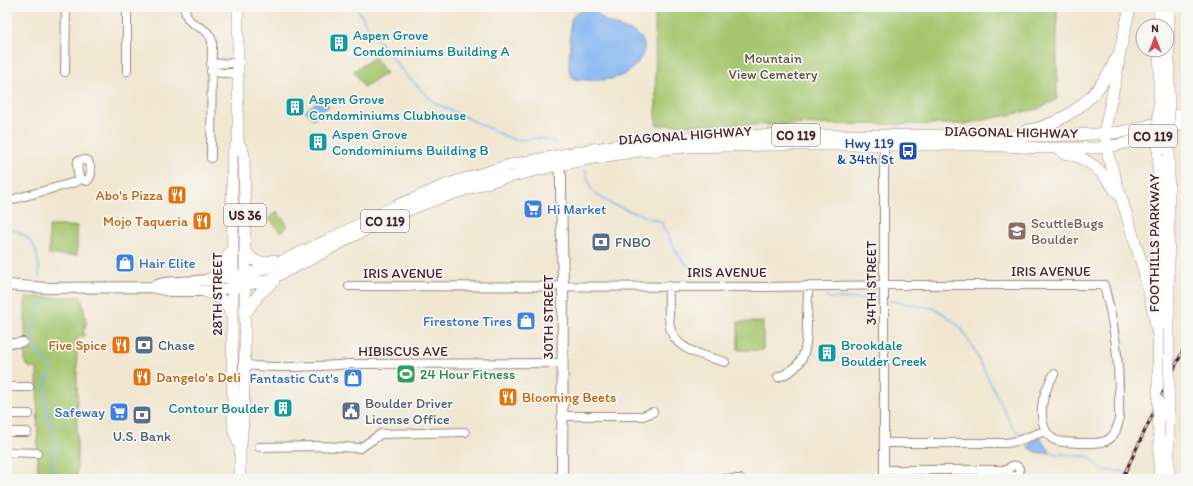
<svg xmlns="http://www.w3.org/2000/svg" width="1193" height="486" viewBox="0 0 1193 486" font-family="Itim,sans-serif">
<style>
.green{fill:#a5c66e;stroke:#78724c}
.water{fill:#85b6f1;stroke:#686a8e}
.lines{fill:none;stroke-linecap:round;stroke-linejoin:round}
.stream{stroke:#85b6f1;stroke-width:1.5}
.minor-casing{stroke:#9e837e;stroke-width:10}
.major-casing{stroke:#9e837e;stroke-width:12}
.highway-casing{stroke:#9e837e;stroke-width:12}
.minor{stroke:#fff;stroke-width:8}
.major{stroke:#fff;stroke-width:10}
.highway{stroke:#fff;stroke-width:11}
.rail-casing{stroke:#4a1f2b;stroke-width:3}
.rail{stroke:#f6f6f2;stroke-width:1.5;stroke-dasharray:4.5;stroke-linecap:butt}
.highway-bridge-casing{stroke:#9e837e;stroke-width:12;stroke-linecap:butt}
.highway-bridge{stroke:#fff;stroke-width:11}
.labels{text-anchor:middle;stroke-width:3.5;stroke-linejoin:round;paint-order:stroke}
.shield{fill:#f6f6f2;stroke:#7e6067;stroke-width:1}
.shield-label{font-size:13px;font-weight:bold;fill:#4a1f2b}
.culture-label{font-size:14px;fill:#0d838f;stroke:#f6f6f2;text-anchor:start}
.park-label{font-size:14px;fill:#65513f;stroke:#f6f6f2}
.street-label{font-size:14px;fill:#4a1f2b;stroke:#f6f6f2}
.transit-label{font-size:14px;fill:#164399;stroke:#f6f6f2;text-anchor:end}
.food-label{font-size:14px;fill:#c56008;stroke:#f6f6f2;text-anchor:end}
.shop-label{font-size:14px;fill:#366cbe;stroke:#f6f6f2;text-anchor:end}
.education-label{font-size:14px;fill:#785e54;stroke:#f6f6f2;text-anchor:start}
.service-label{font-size:14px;fill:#4e5e75;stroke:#f6f6f2;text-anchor:start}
.leisure-label{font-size:14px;fill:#27864d;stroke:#f6f6f2;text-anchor:start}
</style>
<rect width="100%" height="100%" fill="#f6f6f2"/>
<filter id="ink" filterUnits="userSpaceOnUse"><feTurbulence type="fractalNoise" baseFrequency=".025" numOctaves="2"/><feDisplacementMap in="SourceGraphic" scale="8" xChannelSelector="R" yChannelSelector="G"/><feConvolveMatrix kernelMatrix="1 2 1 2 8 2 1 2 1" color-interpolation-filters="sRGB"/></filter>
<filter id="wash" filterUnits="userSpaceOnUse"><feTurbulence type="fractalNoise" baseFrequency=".012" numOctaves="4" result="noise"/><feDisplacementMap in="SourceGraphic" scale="16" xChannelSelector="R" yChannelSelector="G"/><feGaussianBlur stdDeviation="0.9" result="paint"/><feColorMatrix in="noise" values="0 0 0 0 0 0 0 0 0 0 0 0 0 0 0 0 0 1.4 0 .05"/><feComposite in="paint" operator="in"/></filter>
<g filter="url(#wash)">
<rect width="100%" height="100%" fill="#f1e7d1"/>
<!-- green -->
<path class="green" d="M655,7H1057V99L1038,109L964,124L656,125Z
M375,57L386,73L364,87L354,71Z
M277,211L288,226L280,232L269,218Z
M49,226H77V255H49Z
M25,297H81C82,299 86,321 86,323C86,326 84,330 83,333L85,334L83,337H77V479H38L37,368H30L25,363Z
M738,322H763V350H738Z"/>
<!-- water -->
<path class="water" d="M585,10C599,10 594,12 603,19C605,21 609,22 611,24C620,28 631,29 639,36C653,48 635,69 623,75C620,76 615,78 611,79C600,81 586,80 574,79L570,74L569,67L571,20C574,13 578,12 585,10Z
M322,97L329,106L313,119L306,111L319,100L318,99Z
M1040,437L1051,453C1040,453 1034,454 1027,445Z"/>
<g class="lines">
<!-- stream -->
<path class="stream" d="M355,7L362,16L371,34L380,42L405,74L435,103L514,140L541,138L556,143
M585,170L592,191L611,204L661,222C672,242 680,269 704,274C710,275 717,275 723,276
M7,226C13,230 20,232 26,237C39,247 39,263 39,278
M825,296L830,298L877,299
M40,299C38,312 29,339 36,351C40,357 45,360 50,364L51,373L45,382L47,415L56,437L52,463L55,479
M890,301L933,308L944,314L961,328L971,344L1013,428L1024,436
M1050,453L1090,457L1102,470L1122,471L1133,479"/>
</g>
</g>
<g filter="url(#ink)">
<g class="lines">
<!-- minor casing -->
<g class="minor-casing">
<path id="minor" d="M185,7C185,30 209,23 212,42L211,158
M211,64L238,63
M127,71V7
M211,71L222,73H238
M65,72L66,7
M7,201L76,182L80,179L87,181C93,175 91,168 88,161L83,160L78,161C77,167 77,173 80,179
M349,286L768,287L892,285H1104C1115,325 1120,365 1119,406C1119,413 1120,421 1117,427C1116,432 1111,439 1106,441C1098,444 1087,443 1079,443C1072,442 1061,443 1055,440C1047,436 1045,430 1043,423C1039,405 1045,390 1054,374
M669,286C669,300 668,314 670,327C675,351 705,356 725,362
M7,343H17L23,342
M244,364C260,368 277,367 293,367C312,366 331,366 349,364L562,363
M778,377C805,368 807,350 807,324C807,312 808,299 808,286
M7,387H29
M7,414H29
M562,416H643L653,412
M7,432H27
M884,443H1006L1017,441L1045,431
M259,447L318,446L360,448L381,434L465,432
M7,452L37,453
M1008.5 471a5.5 5.5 0 1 1 11 0a5.5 5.5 0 1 1-11 0Z
M884,470H1009
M703,479H740
M884,479V140"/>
</g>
<!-- major casing -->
<g class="major-casing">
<path id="major" d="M556,158L561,177V191L563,287L562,479
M7,285L47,288L151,287L170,291H204L232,288
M151,287L164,283L197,281L233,277"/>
</g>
<!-- highway casing -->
<g class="highway-casing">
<path id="highway" d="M238,7V141L232,155L233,270L232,316L233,423L234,431L240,447V479
M1130,7L1120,51L1117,73L1105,128V134L1108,155L1143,268L1148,289L1158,335
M1159,26V7
M1159,50V100
M1169,97V7
M1026,131C1067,123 1099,97 1116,59
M238,141L244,154L245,210V345L243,420L241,445
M1063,153C1087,156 1104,172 1116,192
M245,251C253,262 260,265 274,260
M233,277L254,272L269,267L328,240L396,206L448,184L510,165L593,149L648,141L708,136L821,135L1040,136L1096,134L1121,132L1137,129L1165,120L1186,112
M207,280C221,275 226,266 229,253
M232,288L268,280L315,257L353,236L399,214L437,199L492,181L558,165L593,158L639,151L686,147L768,145H980L1042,148H1097L1118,145L1150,137L1186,122
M204,291C217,295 226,301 231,314
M245,314L259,294L274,281
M1169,329V152
M1158,401C1158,319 1159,237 1158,156
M1169,418V479
M1159,437V479"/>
</g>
<!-- minor -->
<use href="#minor" class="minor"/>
<!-- major -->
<use href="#major" class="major"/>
<!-- highway -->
<use href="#highway" class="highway"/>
<!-- rail casing -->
<g class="rail-casing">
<path id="rail" d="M1122,479L1186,344"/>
</g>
<!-- rail -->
<use href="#rail" class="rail"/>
<!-- highway-bridge casing -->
<g class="highway-bridge-casing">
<path id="highway-bridge" d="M1169,97V152
M1158,156L1159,100
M1169,329V418
M1158,401L1159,437"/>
</g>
<!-- highway-bridge -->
<use href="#highway-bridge" class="highway-bridge"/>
</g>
</g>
<!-- icons -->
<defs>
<g id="building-square" transform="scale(1)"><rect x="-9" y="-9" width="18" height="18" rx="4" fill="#0f9aa8" stroke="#f6f6f2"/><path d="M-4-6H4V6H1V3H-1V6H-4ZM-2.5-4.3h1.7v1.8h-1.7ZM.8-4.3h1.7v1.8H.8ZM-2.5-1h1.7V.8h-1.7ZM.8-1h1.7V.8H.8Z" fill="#fff"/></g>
<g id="bus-square" transform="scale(1)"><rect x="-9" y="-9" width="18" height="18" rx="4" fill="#1a4fb4" stroke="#f6f6f2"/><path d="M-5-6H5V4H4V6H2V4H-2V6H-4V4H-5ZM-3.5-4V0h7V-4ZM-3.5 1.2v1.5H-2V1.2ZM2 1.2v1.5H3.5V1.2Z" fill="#fff"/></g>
<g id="restaurant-square" transform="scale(1)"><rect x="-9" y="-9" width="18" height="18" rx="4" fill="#e8710a" stroke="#f6f6f2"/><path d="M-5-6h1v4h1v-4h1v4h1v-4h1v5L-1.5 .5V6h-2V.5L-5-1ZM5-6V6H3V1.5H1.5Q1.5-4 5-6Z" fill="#fff"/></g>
<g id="supermarket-square" transform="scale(1)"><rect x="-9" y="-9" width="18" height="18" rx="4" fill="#3f7fe0" stroke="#f6f6f2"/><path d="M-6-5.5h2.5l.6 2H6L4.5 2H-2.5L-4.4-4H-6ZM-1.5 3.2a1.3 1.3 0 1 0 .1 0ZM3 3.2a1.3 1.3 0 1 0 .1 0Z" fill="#fff"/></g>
<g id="school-square" transform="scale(1)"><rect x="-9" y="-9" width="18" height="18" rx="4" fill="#8d6e63" stroke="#f6f6f2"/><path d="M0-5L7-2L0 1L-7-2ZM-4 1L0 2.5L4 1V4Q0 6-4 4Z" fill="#fff"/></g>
<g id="bank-square" transform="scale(1)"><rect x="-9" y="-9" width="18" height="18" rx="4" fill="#5c6f8a" stroke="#f6f6f2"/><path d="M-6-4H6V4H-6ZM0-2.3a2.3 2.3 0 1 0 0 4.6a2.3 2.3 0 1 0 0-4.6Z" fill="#fff"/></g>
<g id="shop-square" transform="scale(1)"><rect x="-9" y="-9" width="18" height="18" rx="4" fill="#3f7fe0" stroke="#f6f6f2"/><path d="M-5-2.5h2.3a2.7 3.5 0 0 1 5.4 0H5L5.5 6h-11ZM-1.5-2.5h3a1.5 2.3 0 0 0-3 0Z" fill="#fff"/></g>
<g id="stadium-square" transform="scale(1)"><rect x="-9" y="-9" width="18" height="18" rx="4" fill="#2e9e5b" stroke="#f6f6f2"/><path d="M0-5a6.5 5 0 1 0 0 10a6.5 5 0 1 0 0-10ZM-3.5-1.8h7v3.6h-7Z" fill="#fff"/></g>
<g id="civic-square" transform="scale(1)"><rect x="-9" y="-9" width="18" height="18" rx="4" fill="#5c6f8a" stroke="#f6f6f2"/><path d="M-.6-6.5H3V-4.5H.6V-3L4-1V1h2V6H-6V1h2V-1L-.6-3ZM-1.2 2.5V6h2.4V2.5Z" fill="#fff"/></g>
</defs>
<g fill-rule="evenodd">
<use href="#building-square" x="339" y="43"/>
<use href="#building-square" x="295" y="107"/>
<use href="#building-square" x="318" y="142"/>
<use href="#bus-square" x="908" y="151"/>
<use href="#restaurant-square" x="177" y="195"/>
<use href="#supermarket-square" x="533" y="209"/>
<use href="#restaurant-square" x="202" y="221"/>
<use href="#school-square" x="1017" y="231"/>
<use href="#bank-square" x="601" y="242"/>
<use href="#shop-square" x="125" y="263"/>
<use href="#shop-square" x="526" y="321"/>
<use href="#restaurant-square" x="121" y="345"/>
<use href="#bank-square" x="144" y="345"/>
<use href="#building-square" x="827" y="353"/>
<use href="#stadium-square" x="406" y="374"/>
<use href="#restaurant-square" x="142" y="377"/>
<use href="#shop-square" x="353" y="378"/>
<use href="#restaurant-square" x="508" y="397"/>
<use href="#building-square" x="283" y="408"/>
<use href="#civic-square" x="351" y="411"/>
<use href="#supermarket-square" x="119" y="412"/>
<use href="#bank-square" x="142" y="415"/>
</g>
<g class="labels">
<!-- shield labels -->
<g class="shield">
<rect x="772" y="124" width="48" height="22" rx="3"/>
<rect x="1129" y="125" width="48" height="22" rx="3"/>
<rect x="224" y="204" width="42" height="22" rx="3"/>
<rect x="361" y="210" width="48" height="22" rx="3"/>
</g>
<g class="shield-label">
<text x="796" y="140">CO 119</text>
<text x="1153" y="141">CO 119</text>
<text x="245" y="220">US 36</text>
<text x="385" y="226">CO 119</text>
</g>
<!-- culture labels -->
<g class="culture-label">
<text x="353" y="40">Aspen Grove<tspan x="353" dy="16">Condominiums Building A</tspan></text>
<text x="309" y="104">Aspen Grove<tspan x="309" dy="16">Condominiums Clubhouse</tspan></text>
<text x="332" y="139">Aspen Grove<tspan x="332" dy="16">Condominiums Building B</tspan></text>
<text x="841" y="350">Brookdale<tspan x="841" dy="16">Boulder Creek</tspan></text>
<text x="269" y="413" text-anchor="end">Contour Boulder</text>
</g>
<!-- park labels -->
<g class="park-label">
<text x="773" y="63">Mountain<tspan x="773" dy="16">View Cemetery</tspan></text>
</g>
<!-- street labels -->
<g class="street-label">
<text transform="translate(1011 132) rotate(1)" y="5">DIAGONAL HIGHWAY</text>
<text transform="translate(685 135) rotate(-4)" y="5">DIAGONAL HIGHWAY</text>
<text transform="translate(1154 243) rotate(-90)" y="5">FOOTHILLS PARKWAY</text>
<text x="1051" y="276">IRIS AVENUE</text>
<text x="727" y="277">IRIS AVENUE</text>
<text x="403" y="278">IRIS AVENUE</text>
<text transform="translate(871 283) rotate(-90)" y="5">34TH STREET</text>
<text transform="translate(217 294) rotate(-90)" y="5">28TH STREET</text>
<text transform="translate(548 317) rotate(-90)" y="5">30TH STREET</text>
<text x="403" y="356">HIBISCUS AVE</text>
</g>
<!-- transit labels -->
<g class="transit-label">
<text x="894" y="148">Hwy 119<tspan x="894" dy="16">&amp; 34th St</tspan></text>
</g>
<!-- food labels -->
<g class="food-label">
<text x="163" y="200">Abo's Pizza</text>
<text x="188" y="226">Mojo Taqueria</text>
<text x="107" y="350">Five Spice</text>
<text x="156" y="382" text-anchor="start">Dangelo's Deli</text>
<text x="522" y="402" text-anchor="start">Blooming Beets</text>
</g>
<!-- shop labels -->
<g class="shop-label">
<text x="547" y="214" text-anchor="start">Hi Market</text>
<text x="139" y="268" text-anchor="start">Hair Elite</text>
<text x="512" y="326">Firestone Tires</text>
<text x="339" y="383">Fantastic Cut's</text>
<text x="105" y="417">Safeway</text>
</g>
<!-- education labels -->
<g class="education-label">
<text x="1031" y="228">ScuttleBugs<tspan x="1031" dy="16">Boulder</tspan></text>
</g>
<!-- service labels -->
<g class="service-label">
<text x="615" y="247">FNBO</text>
<text x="158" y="350">Chase</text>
<text x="365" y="408">Boulder Driver<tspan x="365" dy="16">License Office</tspan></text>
<text x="142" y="441" text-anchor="middle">U.S. Bank</text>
</g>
<!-- leisure labels -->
<g class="leisure-label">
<text x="420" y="379">24 Hour Fitness</text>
</g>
</g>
<!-- margin -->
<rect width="1193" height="486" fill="none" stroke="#f6f6f2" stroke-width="24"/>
<!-- north arrow -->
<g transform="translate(1155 38)"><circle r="19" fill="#f6f6f2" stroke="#b1a0a2"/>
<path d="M0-3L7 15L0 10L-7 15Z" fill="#d1495b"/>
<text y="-6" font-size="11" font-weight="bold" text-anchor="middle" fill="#4a1f2b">N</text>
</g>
</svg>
